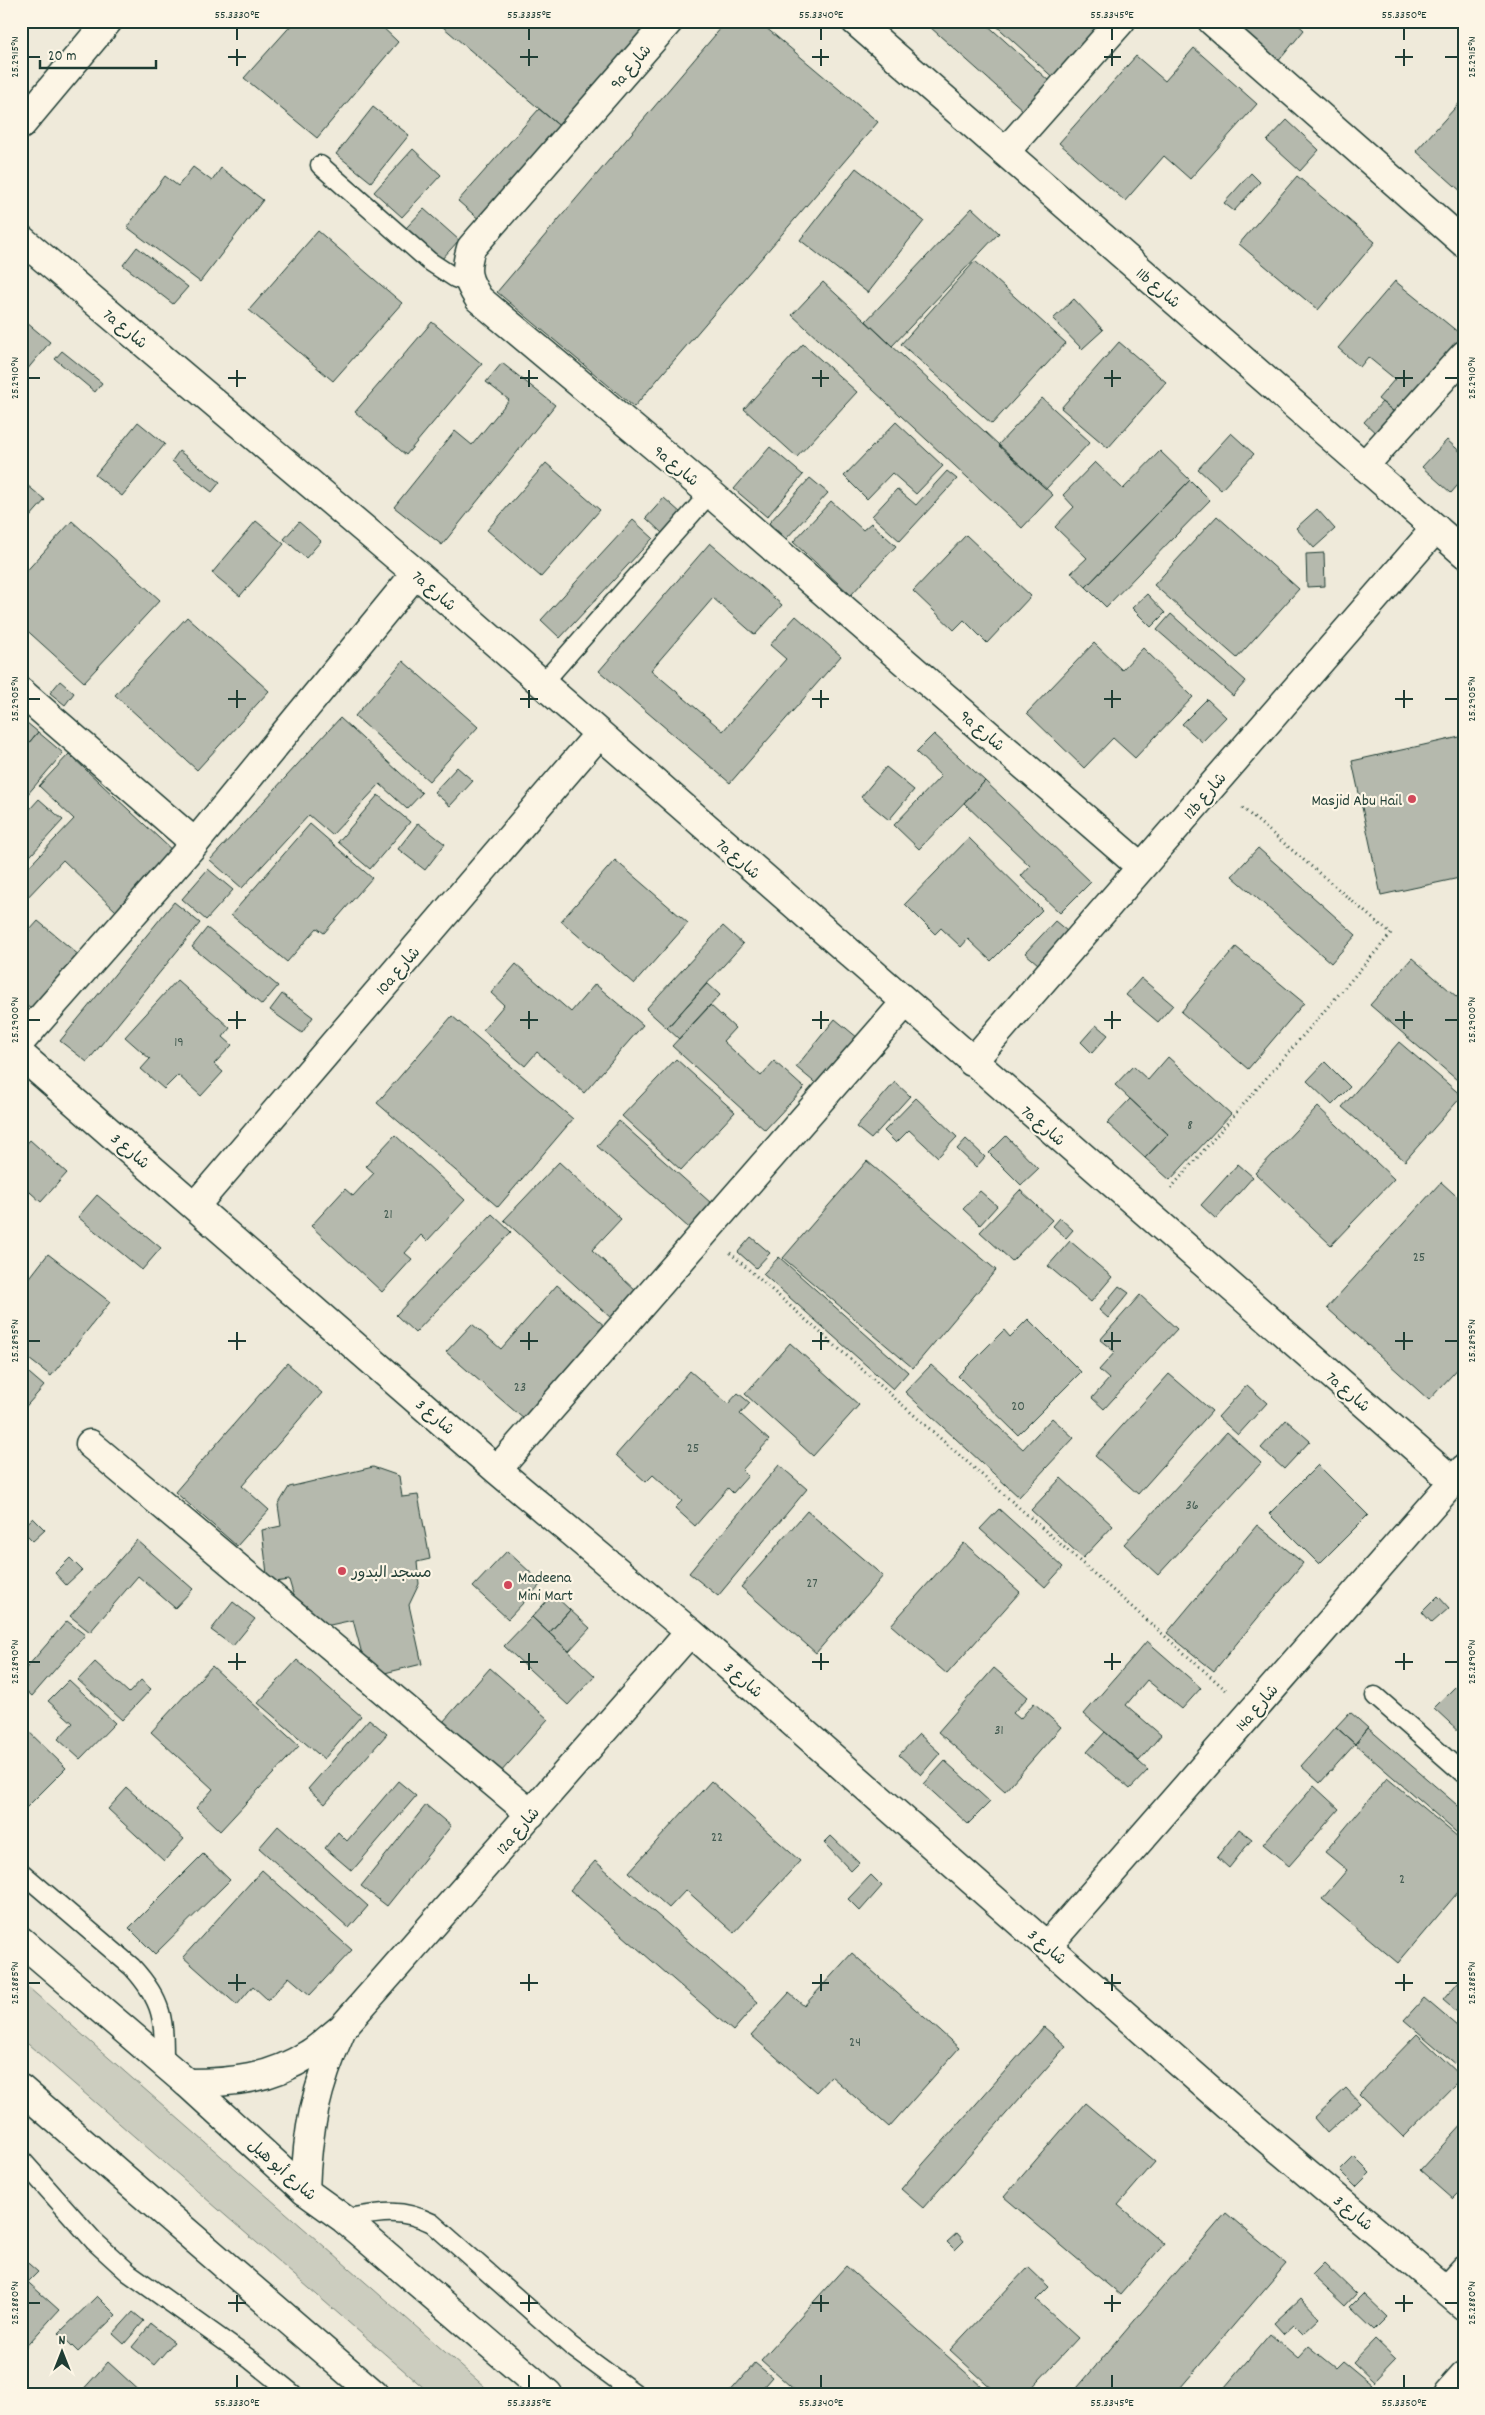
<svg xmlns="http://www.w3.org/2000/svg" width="1485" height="2415" viewBox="0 0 1485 2415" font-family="Dekko,'Playpen Sans Arabic',sans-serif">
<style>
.green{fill:#cccdbf;stroke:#76857a}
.building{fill:#b5b9ad;stroke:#1f3d34}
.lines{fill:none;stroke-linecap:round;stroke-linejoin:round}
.lane-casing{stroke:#1f3d34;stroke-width:21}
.street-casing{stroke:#1f3d34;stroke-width:31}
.secondary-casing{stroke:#1f3d34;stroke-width:31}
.path{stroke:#1f3d34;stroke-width:3;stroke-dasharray:1 4;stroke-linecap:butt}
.lane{stroke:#fcf5e5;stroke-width:18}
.street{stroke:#fcf5e5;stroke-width:28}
.secondary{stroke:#fcf5e5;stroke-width:28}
.ticks{fill:none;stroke:#1f3d34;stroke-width:2}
.poi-dot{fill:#d1495b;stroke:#fcf5e5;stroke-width:2}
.labels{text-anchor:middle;stroke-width:4.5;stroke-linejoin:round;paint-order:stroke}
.number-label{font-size:14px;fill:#445c52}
.street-label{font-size:16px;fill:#1f3d34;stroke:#fcf5e5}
.poi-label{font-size:16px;fill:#1f3d34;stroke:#fcf5e5;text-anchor:start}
.neatline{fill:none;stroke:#1f3d34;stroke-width:2}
.ticks-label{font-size:12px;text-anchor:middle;fill:#1f3d34}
</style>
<rect width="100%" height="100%" fill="#efeada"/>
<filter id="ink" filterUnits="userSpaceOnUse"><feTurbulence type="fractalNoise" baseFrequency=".02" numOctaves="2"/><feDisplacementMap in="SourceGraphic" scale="10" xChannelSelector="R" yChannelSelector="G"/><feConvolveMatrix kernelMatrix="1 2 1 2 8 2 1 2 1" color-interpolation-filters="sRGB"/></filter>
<g filter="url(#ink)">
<!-- green -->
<path class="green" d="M21,1981L493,2394H431L21,2038Z"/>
<!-- building -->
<path class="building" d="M295,21H376L398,42L317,138L244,78Z
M436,21H655L563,129Z
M727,21H758L878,122L634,407L497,292Z
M935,21H983L1050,82L1024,111L930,27Z
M991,21H1117L1059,83Z
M1229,21H1294L1304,30L1277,63Z
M1194,48L1257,104L1190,179L1164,156L1125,201L1059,143L1136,56L1165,81Z
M1464,98V194L1416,151Z
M373,107L409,135L371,182L336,154Z
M539,109L563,129L481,221L458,201Z
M1287,120L1319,150L1300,171L1267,141Z
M413,149L441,175L402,217L374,192Z
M193,167L212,181L221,168L263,200L200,282L127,227L165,176L178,186Z
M856,168L924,221L868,293L800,240Z
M1251,173L1260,182L1234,211L1224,203Z
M1297,176L1375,242L1318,310L1239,244Z
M972,208L999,233L892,346L866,321Z
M424,209L459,240L441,260L406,228Z
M318,231L402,303L333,381L249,310Z
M137,247L188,287L173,304L123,265Z
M975,261L1066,343L992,424L901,344Z
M1395,281L1464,337V351L1405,421L1378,399L1395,379L1368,357L1360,367L1338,348Z
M823,282L1053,495L1022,528L792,315Z
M1074,299L1103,330L1082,349L1053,319Z
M21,318L50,342L21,377Z
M432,322L482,364L406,455L355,412Z
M1119,342L1166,382L1108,448L1061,408Z
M803,344L857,392L797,457L744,409Z
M62,351L102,383L95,392L55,359Z
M502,363L555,405L442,545L394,507L455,431L472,445L509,400L486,382Z
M1042,398L1090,442L1046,489L998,445Z
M1382,402L1399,416L1380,437L1364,422Z
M138,422L165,444L122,496L95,475Z
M896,422L943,466L916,494L892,473L867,499L844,476Z
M1231,433L1254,454L1221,490L1198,469Z
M1447,440L1464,455V478L1451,493L1422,467Z
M770,447L803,475L767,517L734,489Z
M179,451L220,482L212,492L172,461Z
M1160,451L1190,480L1086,587L1071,573L1087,558L1055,527L1074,507L1063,495L1095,462L1123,489Z
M546,463L600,510L541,577L487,530Z
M947,471L957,479L900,541L872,516L897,489L916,505Z
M810,478L828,493L786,539L769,523Z
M21,480L45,500L21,527Z
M1190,480L1210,500L1106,607L1086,587Z
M664,498L681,513L662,533L646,518Z
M831,501L863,530L871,523L896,546L851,595L793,542Z
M1317,509L1335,529L1314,548L1296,528Z
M1217,516L1299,589L1237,658L1154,585Z
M633,520L653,538L560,638L541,620Z
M72,521L160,600L84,682L21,625V577Z
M256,521L284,544L240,596L212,573Z
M299,522L321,541L306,558L284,539Z
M966,535L1031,596L987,643L964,620L954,630L913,591Z
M710,543L782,605L755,635L713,598L651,670L723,731L786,659L770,645L796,616L841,656L730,783L599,671Z
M1324,553L1325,586L1307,587L1306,554Z
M1147,594L1165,613L1151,627L1132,608Z
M1171,614L1246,681L1233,696L1157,630Z
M187,617L269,691L197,770L115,695Z
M1094,643L1122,670L1143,648L1193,697L1135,758L1113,738L1084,768L1027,713Z
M403,661L478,727L429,781L355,716Z
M60,681L74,693L65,705L50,693Z
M1207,699L1226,717L1202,742L1182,724Z
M21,718L38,732L21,752Z
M340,718L422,793L407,809L380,784L332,835L309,815L242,888L210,860Z
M38,732L63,753L21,802V752Z
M934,734L985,781L919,849L894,825L941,776L916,752Z
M1464,736V877L1381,895L1352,761Z
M69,754L175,853L118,913L63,860L24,901L21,898V875L74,819L39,786Z
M457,767L473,781L450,806L434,792Z
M886,767L914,790L889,820L861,797Z
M985,781L1091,882L1060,913L1021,876L1030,866L964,803Z
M378,795L410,822L370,869L338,842Z
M39,799L63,820L21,866V819Z
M418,823L445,844L425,870L398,849Z
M310,824L372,878L324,933L317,928L287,962L231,915Z
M969,838L1042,910L991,961L968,939L961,947L941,928L935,934L905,904Z
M1258,848L1356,935L1331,963L1232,876Z
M615,860L688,923L634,984L561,921Z
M208,869L233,890L206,920L182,899Z
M174,902L200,923L87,1062L60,1041Z
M38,921L80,956L32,1010L21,1001V940Z
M1055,921L1067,931L1038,964L1025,953Z
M723,926L743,944L667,1028L646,1009Z
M207,928L278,986L262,1005L192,947Z
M1236,947L1304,1003L1248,1069L1181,1012Z
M1412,958L1464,1003V1086L1370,1005Z
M516,964L571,1012L595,984L643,1025L584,1093L537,1052L525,1066L483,1030L504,1005L491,993Z
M1141,978L1173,1005L1158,1022L1126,995Z
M177,980L230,1028L223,1037L232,1045L214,1064L223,1072L201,1096L178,1075L164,1089L141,1069L150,1059L125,1037Z
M707,983L720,995L679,1039L667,1028Z
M282,994L313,1017L302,1033L270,1010Z
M710,1005L735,1028L723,1041L761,1076L774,1061L804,1088L765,1130L672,1046Z
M452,1016L573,1119L498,1207L377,1103Z
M835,1019L858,1038L819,1086L796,1067Z
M1096,1025L1108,1035L1092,1053L1081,1042Z
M1399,1042L1462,1096L1405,1161L1342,1107Z
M1168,1057L1231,1114L1170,1180L1145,1158L1168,1134L1115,1085L1133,1066L1148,1080Z
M676,1059L735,1112L681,1170L622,1116Z
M1325,1062L1350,1087L1332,1105L1307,1081Z
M895,1082L910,1096L871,1139L856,1127Z
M916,1098L957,1137L938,1157L909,1130L896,1143L884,1131Z
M1130,1099L1168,1134L1145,1158L1107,1123Z
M1318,1107L1394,1179L1331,1245L1255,1173Z
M619,1121L720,1211L698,1236L597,1146Z
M395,1135L465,1200L427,1241L421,1235L405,1253L412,1259L382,1292L311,1226L345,1189L353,1196L374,1173L366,1166Z
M1006,1136L1038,1169L1021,1185L989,1153Z
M966,1139L985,1157L976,1167L957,1149Z
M30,1140L67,1173L41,1202L21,1184V1150Z
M867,1161L996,1270L913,1368L783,1258Z
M559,1162L621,1219L592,1250L637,1292L612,1319L504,1220Z
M1238,1164L1253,1177L1216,1219L1201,1205Z
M1441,1182L1464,1203V1362L1429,1400L1327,1308Z
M1020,1190L1052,1220L1012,1261L980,1232Z
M980,1191L997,1206L980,1225L963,1209Z
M97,1195L161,1248L142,1270L78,1217Z
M492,1214L511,1232L415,1333L396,1315Z
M1060,1218L1073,1230L1066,1238L1053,1226Z
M751,1237L770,1253L756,1268L738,1252Z
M1070,1241L1112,1277L1091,1302L1048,1266Z
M48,1254L110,1302L51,1376L21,1353V1289Z
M779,1257L908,1372L893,1389L763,1274Z
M557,1285L606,1327L525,1420L446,1352L472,1324L501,1349Z
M1119,1286L1129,1293L1108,1318L1099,1310Z
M1140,1295L1177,1329L1104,1409L1092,1398L1109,1379L1099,1370L1115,1352L1100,1340Z
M1028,1319L1081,1372L1018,1435L958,1376L1004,1330L1010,1337Z
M790,1343L859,1405L813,1456L745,1394Z
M287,1363L322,1393L242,1486L269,1510L237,1546L175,1492Z
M931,1365L1023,1449L1052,1418L1074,1438L1019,1497L905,1392Z
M22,1367L44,1386L21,1412V1369Z
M690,1371L728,1404L738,1393L750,1403L740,1414L769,1440L742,1470L748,1476L733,1493L728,1488L695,1526L675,1508L682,1501L653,1475L646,1482L616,1455Z
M1169,1374L1212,1411L1138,1494L1095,1456Z
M1247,1385L1267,1403L1238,1435L1218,1417Z
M1286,1420L1310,1441L1284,1469L1261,1448Z
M1227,1432L1261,1463L1158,1575L1124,1544Z
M779,1465L807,1489L718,1596L689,1573Z
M1318,1465L1368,1515L1319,1564L1269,1514Z
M373,1467L399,1476L402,1497L418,1495L430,1559L417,1562L419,1584L409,1605L422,1664L368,1677L353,1620L321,1627L298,1610L289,1580L268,1583L262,1530L281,1526L278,1505L289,1487Z
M1061,1478L1113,1526L1083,1558L1031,1510Z
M999,1509L1063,1567L1045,1587L980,1529Z
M807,1511L883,1576L816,1653L741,1587Z
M33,1518L45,1530L33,1541L21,1529Z
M1257,1525L1303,1563L1214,1671L1167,1633Z
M137,1540L193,1589L175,1608L138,1576L90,1632L70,1616Z
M964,1543L1020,1592L947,1674L891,1625Z
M507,1551L542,1583L508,1619L473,1587Z
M70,1558L82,1570L66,1585L55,1573Z
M553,1594L570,1610L549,1633L532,1617Z
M1438,1596L1449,1608L1432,1623L1422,1612Z
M233,1602L255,1619L233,1646L211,1630Z
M570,1610L590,1628L569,1651L549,1633Z
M532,1617L595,1676L568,1705L504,1646Z
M67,1621L85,1635L32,1696L21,1686V1674Z
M1147,1641L1201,1688L1182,1709L1147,1680L1126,1705L1161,1735L1139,1761L1084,1714Z
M297,1660L361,1716L324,1759L258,1703Z
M95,1662L129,1693L141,1680L151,1689L122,1720L78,1680Z
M212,1666L299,1746L220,1831L196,1808L213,1789L151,1732Z
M490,1668L548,1719L500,1773L443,1722Z
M994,1668L1028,1697L1013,1713L1020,1719L1034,1703L1061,1727L1005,1791L938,1732Z
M1464,1678V1736L1434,1708Z
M69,1680L115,1723L80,1759L58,1739L73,1723L48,1701Z
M1350,1712L1368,1728L1355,1744L1336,1727Z
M369,1719L387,1734L325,1804L308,1789Z
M21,1724L66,1768L21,1813Z
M1336,1727L1355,1744L1320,1783L1301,1766Z
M1368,1728L1464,1811V1839L1355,1744Z
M1105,1732L1148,1770L1130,1789L1087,1752Z
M919,1734L940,1753L921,1775L899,1755Z
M945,1761L990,1802L968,1824L924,1784Z
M1387,1778L1464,1842V1885L1398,1963L1322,1899L1347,1870L1325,1852Z
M398,1781L416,1796L352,1871L325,1848L338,1832L347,1841Z
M711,1781L800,1861L734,1933L686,1890L669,1908L629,1872Z
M1314,1786L1339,1809L1289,1866L1263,1844Z
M127,1788L184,1839L164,1861L108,1809Z
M426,1805L451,1826L387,1906L361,1886Z
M278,1826L368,1906L349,1928L259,1848Z
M1239,1829L1252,1839L1229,1868L1217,1857Z
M831,1836L859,1863L851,1871L824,1843Z
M203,1854L230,1880L155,1954L129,1928Z
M595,1861L758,2002L733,2031L570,1890Z
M262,1870L352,1950L310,1995L289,1977L268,2000L253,1986L237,2005L183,1957Z
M871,1875L882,1886L860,1911L848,1899Z
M852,1953L959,2048L889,2127L831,2076L816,2092L751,2035L789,1993L804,2006Z
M1464,1975V2018L1443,2000Z
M1424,1998L1464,2032V2071L1404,2020Z
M1044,2027L1066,2046L923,2208L901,2189Z
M1417,2034L1462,2077L1403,2137L1359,2094Z
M1346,2088L1360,2103L1327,2133L1314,2118Z
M1085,2103L1155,2162L1118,2205L1164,2244L1120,2295L1004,2197Z
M1464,2122V2188L1453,2199L1420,2170Z
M1354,2157L1370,2173L1356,2187L1340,2171Z
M1226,2213L1286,2264L1175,2394H1072Z
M957,2233L964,2241L955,2250L947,2242Z
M21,2257L38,2272L28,2282L21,2276Z
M1324,2263L1356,2294L1345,2306L1312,2275Z
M846,2266L990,2394H799L761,2360Z
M1028,2267L1049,2287L1036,2300L1078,2338L1026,2394H998L950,2350Z
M21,2276L59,2310L21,2352Z
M1363,2294L1387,2317L1374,2330L1350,2307Z
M97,2296L116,2315L78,2352L59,2333Z
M1301,2298L1320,2318L1303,2334L1294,2325L1284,2334L1274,2323Z
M133,2312L144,2321L124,2344L113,2334Z
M151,2324L174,2342L154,2365L132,2347Z
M1270,2334L1298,2358L1309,2346L1336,2368L1343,2361L1377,2389L1374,2394H1219Z
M1375,2339L1396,2359L1374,2382L1353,2362Z
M108,2362L143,2394H79Z
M755,2363L772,2377L757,2394H728Z"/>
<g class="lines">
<!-- lane casing -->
<g class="lane-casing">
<path id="lane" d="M320,165L429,261L455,278L469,283
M542,684L710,493
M1375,1696L1464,1774
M21,1872L132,1967C164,2002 164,2019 164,2065
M21,2159L94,2241L129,2273L251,2360L293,2394
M344,2219C378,2213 399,2207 432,2223L571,2346L636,2394"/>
</g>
<!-- street casing -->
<g class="street-casing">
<path id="street" d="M669,21L471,248C464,271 466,279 479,299L710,493L1141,867
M855,21L1464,553
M1212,21L1464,243
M21,125L108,21
M1005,152L1121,21
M21,239L416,573L1453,1481
M1364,466L1464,355
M21,692L195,843
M21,1041L195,843L416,573
M21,1055L497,1470L690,1632L1241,2117L1464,2306
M972,1062L1436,528
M195,1206L599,734
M90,1444L531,1814
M497,1470L905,1003
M1048,1945L1464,1469
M187,2083C231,2083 271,2079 309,2054C321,2047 331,2036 342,2028L690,1632
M305,2191C307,2130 316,2087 341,2031
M1446,2290L1464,2270
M1448,2394L1464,2376"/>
</g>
<!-- secondary casing -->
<g class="secondary-casing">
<path id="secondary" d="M21,1941L187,2083L305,2191L344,2219L548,2394
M21,2089L374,2394"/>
</g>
<!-- path -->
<path class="path" d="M1171,1188L1391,934L1240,806
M730,1253L1226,1690"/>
<!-- lane -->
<use href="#lane" class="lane"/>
<!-- street -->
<use href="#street" class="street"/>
<!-- secondary -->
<use href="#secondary" class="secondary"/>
</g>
</g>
<!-- ticks -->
<path class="ticks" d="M237,28V40M529,28V40M821,28V40M1112,28V40M1404,28V40M237,49V66M529,49V66M821,49V66M1112,49V66M1404,49V66M28,57H40M228,57H246M520,57H538M812,57H829M1104,57H1121M1395,57H1413M1445,57H1458M237,370V387M529,370V387M821,370V387M1112,370V387M1404,370V387M28,378H40M228,378H246M520,378H538M812,378H829M1104,378H1121M1395,378H1413M1445,378H1458M237,690V708M529,690V708M821,690V708M1112,690V708M1404,690V708M28,699H40M228,699H246M520,699H538M812,699H829M1104,699H1121M1395,699H1413M1445,699H1458M237,1011V1029M529,1011V1029M821,1011V1029M1112,1011V1029M1404,1011V1029M28,1020H40M228,1020H246M520,1020H538M812,1020H829M1104,1020H1121M1395,1020H1413M1445,1020H1458M237,1332V1350M529,1332V1350M821,1332V1350M1112,1332V1350M1404,1332V1350M28,1341H40M228,1341H246M520,1341H538M812,1341H829M1104,1341H1121M1395,1341H1413M1445,1341H1458M237,1653V1670M529,1653V1670M821,1653V1670M1112,1653V1670M1404,1653V1670M28,1662H40M228,1662H246M520,1662H538M812,1662H829M1104,1662H1121M1395,1662H1413M1445,1662H1458M237,1974V1991M529,1974V1991M821,1974V1991M1112,1974V1991M1404,1974V1991M28,1983H40M228,1983H246M520,1983H538M812,1983H829M1104,1983H1121M1395,1983H1413M1445,1983H1458M237,2295V2312M529,2295V2312M821,2295V2312M1112,2295V2312M1404,2295V2312M28,2303H40M228,2303H246M520,2303H538M812,2303H829M1104,2303H1121M1395,2303H1413M1445,2303H1458M237,2375V2388M529,2375V2388M821,2375V2388M1112,2375V2388M1404,2375V2388"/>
<!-- markers -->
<g class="poi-dot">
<circle cx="1412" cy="799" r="5"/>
<circle cx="342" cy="1571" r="5"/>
<circle cx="508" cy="1585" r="5"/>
</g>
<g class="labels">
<!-- number labels -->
<g class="number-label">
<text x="179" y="1046">19</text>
<text x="1190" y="1129">8</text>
<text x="388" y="1218">21</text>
<text x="1419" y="1261">25</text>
<text x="520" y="1391">23</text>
<text x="1018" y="1410">20</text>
<text x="693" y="1452">25</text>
<text x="1192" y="1509">36</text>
<text x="812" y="1587">27</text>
<text x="999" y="1734">31</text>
<text x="717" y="1841">22</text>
<text x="1402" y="1883">2</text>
<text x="855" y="2046">24</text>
</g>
<!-- street labels -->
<g class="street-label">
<text transform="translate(630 66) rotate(-49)" y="6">9a شارع</text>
<text transform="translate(1159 287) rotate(41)" y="6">11b شارع</text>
<text transform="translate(126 328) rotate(40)" y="6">7a شارع</text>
<text transform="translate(677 465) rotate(40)" y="6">9a شارع</text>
<text transform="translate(435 590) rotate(41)" y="6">7a شارع</text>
<text transform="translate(983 730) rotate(41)" y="6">9a شارع</text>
<text transform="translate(1204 795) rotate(-49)" y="6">12b شارع</text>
<text transform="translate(739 858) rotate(41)" y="6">7a شارع</text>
<text transform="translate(397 970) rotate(-49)" y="6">10a شارع</text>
<text transform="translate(1044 1125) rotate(41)" y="6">7a شارع</text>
<text transform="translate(131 1150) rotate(41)" y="6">شارع 3</text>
<text transform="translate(1349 1391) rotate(41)" y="6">7a شارع</text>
<text transform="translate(436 1416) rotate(41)" y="6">شارع 3</text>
<text transform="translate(744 1679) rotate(41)" y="6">شارع 3</text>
<text transform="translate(1256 1707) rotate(-49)" y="6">14a شارع</text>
<text transform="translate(517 1830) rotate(-49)" y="6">12a شارع</text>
<text transform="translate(1048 1946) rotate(41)" y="6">شارع 3</text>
<text transform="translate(283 2169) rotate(41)" y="6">شارع أبو هيل</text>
<text transform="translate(1354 2212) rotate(40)" y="6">شارع 3</text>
</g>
<!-- poi labels -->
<g class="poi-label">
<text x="1402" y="805" text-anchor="end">Masjid Abu Hail</text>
<text x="352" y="1577">مسجد البدور</text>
<text x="518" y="1582">Madeena<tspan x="518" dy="18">Mini Mart</tspan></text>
</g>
</g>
<!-- margin -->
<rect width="1485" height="2415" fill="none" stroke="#fcf5e5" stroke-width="55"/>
<!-- north arrow -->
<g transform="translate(62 2352)" stroke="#fcf5e5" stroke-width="4" paint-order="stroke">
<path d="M0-4L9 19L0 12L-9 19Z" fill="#1f3d34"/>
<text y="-8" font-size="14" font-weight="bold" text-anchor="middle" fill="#1f3d34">N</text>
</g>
<!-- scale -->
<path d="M40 60v8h116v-8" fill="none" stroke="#1f3d34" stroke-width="2.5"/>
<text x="48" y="60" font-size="15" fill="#1f3d34" stroke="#fcf5e5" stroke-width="4" paint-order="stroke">20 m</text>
<rect x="28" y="28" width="1430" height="2360" class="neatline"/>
<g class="ticks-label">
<text x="237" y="18">55.3330°E</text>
<text x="529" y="18">55.3335°E</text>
<text x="821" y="18">55.3340°E</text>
<text x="1112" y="18">55.3345°E</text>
<text x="1404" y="18">55.3350°E</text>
<text transform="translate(14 57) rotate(-90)" y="4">25.2915°N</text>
<text transform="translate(1471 57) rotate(-90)" y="4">25.2915°N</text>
<text transform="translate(14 378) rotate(-90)" y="4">25.2910°N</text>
<text transform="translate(1471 378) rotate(-90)" y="4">25.2910°N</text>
<text transform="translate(14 699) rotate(-90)" y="4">25.2905°N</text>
<text transform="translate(1471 699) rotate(-90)" y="4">25.2905°N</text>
<text transform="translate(14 1020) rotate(-90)" y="4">25.2900°N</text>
<text transform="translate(1471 1020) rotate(-90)" y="4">25.2900°N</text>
<text transform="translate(14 1341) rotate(-90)" y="4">25.2895°N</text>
<text transform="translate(1471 1341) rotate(-90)" y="4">25.2895°N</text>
<text transform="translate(14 1662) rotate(-90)" y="4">25.2890°N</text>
<text transform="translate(1471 1662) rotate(-90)" y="4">25.2890°N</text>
<text transform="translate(14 1983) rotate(-90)" y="4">25.2885°N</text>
<text transform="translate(1471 1983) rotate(-90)" y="4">25.2885°N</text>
<text transform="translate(14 2303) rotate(-90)" y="4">25.2880°N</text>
<text transform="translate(1471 2303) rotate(-90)" y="4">25.2880°N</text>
<text x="237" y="2406">55.3330°E</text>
<text x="529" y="2406">55.3335°E</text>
<text x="821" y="2406">55.3340°E</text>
<text x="1112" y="2406">55.3345°E</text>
<text x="1404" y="2406">55.3350°E</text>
</g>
</svg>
